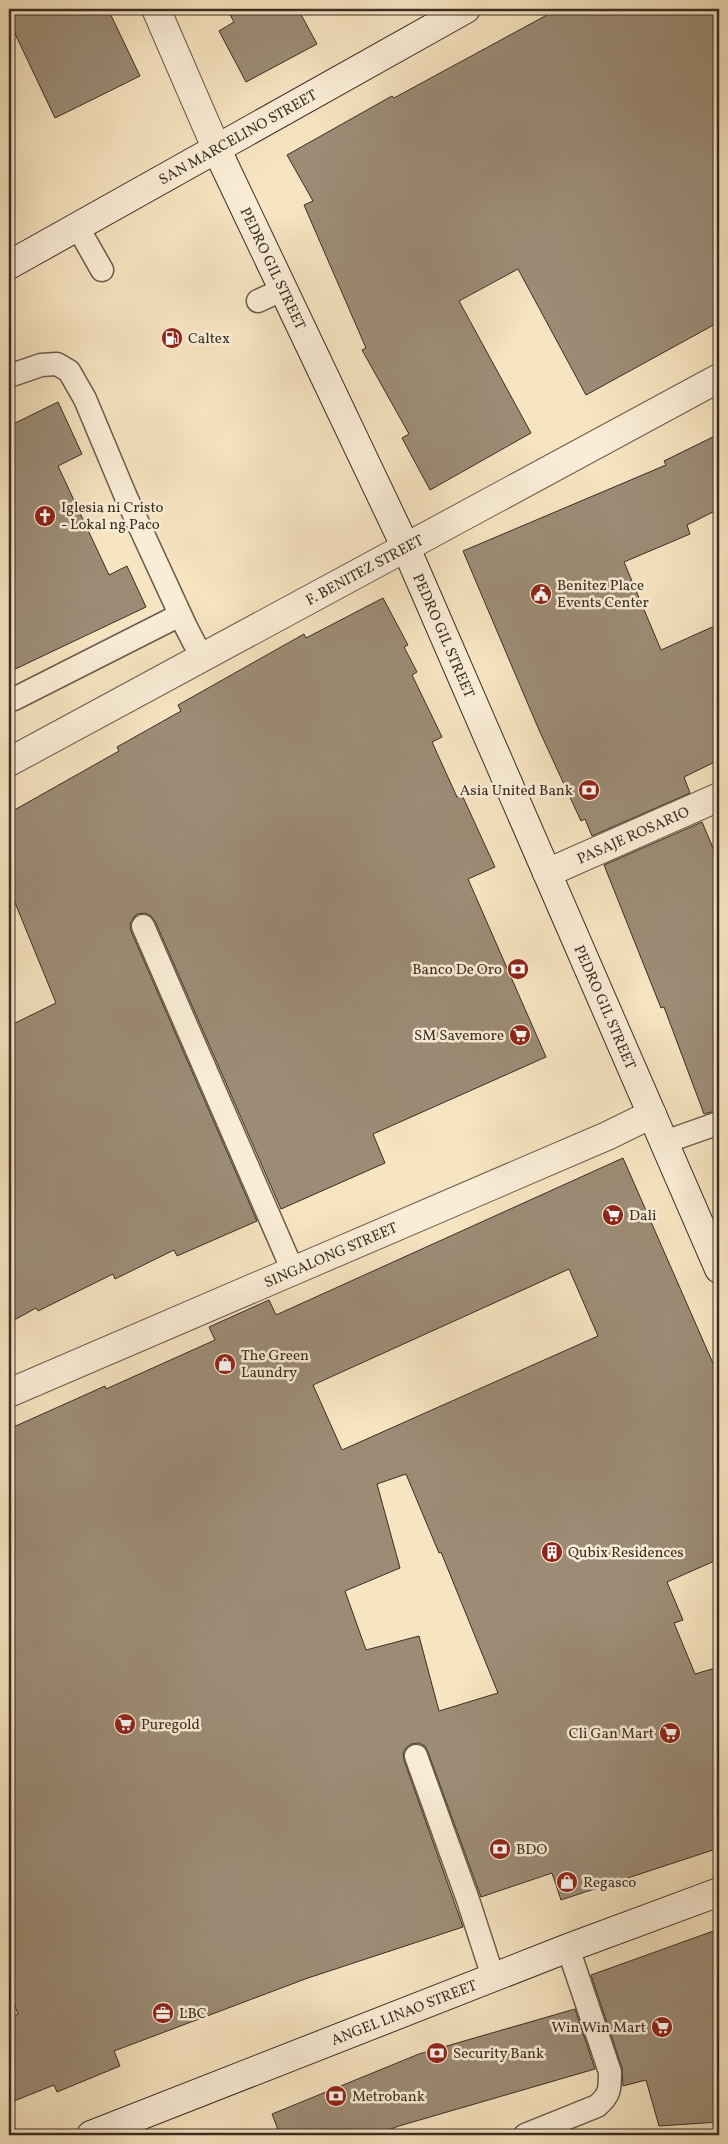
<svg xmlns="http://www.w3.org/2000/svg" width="728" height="2144" viewBox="0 0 728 2144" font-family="Vollkorn,serif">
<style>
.building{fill:#9c8c76;stroke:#3a2d24;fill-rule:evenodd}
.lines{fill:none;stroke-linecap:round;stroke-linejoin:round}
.service-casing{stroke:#695b4b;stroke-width:25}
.minor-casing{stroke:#695b4b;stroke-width:30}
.tertiary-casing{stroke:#695b4b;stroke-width:30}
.secondary-casing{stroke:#3a2d24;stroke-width:30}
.service{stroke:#faedd7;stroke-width:22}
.minor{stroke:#faedd7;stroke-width:28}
.tertiary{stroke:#faedd7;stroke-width:28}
.secondary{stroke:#faedd7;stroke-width:28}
.labels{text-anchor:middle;stroke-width:5;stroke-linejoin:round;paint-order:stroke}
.street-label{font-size:15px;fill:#3a2d24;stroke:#faedd7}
.poi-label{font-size:15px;fill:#3a2d24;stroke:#faedd7;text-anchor:start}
</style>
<rect width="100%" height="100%" fill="#f7e4c1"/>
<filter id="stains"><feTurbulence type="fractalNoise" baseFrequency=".004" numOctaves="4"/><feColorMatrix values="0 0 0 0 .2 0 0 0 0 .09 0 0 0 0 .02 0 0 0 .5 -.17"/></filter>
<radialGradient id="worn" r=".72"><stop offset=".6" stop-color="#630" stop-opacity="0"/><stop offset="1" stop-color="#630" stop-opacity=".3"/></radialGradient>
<!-- building -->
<path class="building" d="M9,9H108L140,76L55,118L9,21Z
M227,9H298L317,44L246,82L219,31L234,22Z
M558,9H719V322L586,395L518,269L459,301L531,433L430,490L402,438L409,434L362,350L366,348L304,205L313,201L287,155L392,96L394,98Z
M58,402L82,454L58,466L109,575L127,566L146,607L9,672V426Z
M719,434V509L687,525L690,534L624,562L661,650L719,624V760L684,777L690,793L592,836L585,819L581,821L539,730L463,551L666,465L664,461Z
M383,598L408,645L404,647L417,672L412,675L442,737L432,742L457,797L462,795L495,867L468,879L546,1057L373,1134L385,1163L281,1209L155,921L151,916L145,913L137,914L133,918L130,924L131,931L257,1221L177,1256L174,1250L115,1279L113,1274L38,1311L36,1308L9,1323V1026L56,1003L9,888V813L119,751L117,747L181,711L178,705L304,634L306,638Z
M702,822L719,862V1110L704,1114L664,1007L661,1008L604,865Z
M623,1158L719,1377V1559L667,1582L683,1620L674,1623L695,1674L719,1667V1848L561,1900L552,1873L481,1897L428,1752L425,1746L419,1743L411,1744L406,1748L403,1753L404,1760L463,1927L308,1978L114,2051L120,2066L57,2092L54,2085L9,2103V2018L18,2014L9,1991V1429L105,1386L106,1389L215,1340L209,1327L269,1300L276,1315ZM569,1269L598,1336L342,1450L313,1385ZM406,1474L439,1553L441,1552L498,1693L439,1711L419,1636L366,1650L345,1591L400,1568L377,1484Z
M719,1929V2122L659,2126L646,2080L623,2086L622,2068L591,1975Z
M575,2009L595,2069L399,2126L375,2135H280L272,2114L419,2054Z"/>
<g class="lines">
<!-- service casing -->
<g class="service-casing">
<path id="service" d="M77,226L102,270
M258,301L282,290
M9,376L41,365L57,364L69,371L85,399L126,497L186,627L202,658
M9,699H14L180,615
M143,926L293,1271
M665,1142L719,1123
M416,1756L468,1900L493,1977
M525,2135L597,2106C610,2095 610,2089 610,2072L568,1948"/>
</g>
<!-- minor casing -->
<g class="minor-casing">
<g id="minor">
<path id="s1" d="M9,762L719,378"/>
<path id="s2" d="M547,873L719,797"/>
<path id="s3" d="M9,1393L607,1136L652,1114"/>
</g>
</g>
<!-- tertiary casing -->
<g class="tertiary-casing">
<path id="tertiary" d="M156,9L217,150"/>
</g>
<!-- secondary casing -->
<g class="secondary-casing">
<g id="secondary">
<path id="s4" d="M217,150L406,548L719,1269"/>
<path id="s5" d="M9,265L466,9"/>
<path id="s6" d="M91,2135L568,1948L719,1892"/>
</g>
</g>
<!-- service -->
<use href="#service" class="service"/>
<!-- minor -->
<use href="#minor" class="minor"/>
<!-- tertiary -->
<use href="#tertiary" class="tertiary"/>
<!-- secondary -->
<use href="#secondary" class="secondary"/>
</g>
<!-- icons -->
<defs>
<g id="fuel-disc" transform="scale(1.125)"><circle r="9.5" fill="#8f2418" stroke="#faedd7"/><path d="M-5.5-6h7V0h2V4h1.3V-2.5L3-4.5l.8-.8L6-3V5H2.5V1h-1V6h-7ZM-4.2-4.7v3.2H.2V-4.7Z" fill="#fff"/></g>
<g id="church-disc" transform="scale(1.125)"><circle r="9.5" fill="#8f2418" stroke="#faedd7"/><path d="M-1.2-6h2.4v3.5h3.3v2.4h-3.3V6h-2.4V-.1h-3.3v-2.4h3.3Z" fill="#fff"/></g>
<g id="civic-disc" transform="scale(1.125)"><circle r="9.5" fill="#8f2418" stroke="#faedd7"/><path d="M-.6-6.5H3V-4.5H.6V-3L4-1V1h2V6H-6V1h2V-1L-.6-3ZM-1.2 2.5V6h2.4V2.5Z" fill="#fff"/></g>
<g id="bank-disc" transform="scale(1.125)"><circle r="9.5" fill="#8f2418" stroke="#faedd7"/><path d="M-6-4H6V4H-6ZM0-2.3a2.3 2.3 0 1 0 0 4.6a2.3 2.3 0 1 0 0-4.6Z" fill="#fff"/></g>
<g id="supermarket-disc" transform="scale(1.125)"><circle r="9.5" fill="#8f2418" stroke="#faedd7"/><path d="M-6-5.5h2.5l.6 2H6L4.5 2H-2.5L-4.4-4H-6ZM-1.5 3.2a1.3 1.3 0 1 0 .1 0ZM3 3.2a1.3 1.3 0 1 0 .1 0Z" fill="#fff"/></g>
<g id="shop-disc" transform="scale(1.125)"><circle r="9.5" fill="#8f2418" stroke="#faedd7"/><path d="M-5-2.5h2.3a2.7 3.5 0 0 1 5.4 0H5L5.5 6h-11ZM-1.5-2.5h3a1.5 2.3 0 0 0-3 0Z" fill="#fff"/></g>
<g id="building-disc" transform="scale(1.125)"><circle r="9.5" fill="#8f2418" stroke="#faedd7"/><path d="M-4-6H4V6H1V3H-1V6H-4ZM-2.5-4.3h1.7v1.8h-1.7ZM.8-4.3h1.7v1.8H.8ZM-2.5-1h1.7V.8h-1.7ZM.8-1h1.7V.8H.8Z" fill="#fff"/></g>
<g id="office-disc" transform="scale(1.125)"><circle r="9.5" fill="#8f2418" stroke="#faedd7"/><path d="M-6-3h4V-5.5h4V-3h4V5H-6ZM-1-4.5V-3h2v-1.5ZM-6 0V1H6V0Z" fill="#fff"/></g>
</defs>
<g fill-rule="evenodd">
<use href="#fuel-disc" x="172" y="338"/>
<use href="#church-disc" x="45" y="516"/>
<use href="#civic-disc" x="541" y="594"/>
<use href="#bank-disc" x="589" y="790"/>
<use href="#bank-disc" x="518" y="969"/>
<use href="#supermarket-disc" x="520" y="1035"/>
<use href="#supermarket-disc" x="613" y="1215"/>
<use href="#shop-disc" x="225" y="1364"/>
<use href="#building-disc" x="552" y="1552"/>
<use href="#supermarket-disc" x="125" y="1724"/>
<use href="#supermarket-disc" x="670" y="1733"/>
<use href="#bank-disc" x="500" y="1849"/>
<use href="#shop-disc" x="567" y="1882"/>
<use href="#office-disc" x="163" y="2013"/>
<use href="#supermarket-disc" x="662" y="2027"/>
<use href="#bank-disc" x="437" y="2053"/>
<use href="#bank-disc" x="336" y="2096"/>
</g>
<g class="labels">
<!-- street labels -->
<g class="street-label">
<text dy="5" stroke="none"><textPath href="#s5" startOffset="262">SAN MARCELINO STREET</textPath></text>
<text dy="5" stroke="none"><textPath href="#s4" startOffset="131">PEDRO GIL STREET</textPath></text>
<text dy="5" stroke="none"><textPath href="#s1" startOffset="404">F. BENITEZ STREET</textPath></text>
<text dy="5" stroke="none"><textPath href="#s4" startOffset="536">PEDRO GIL STREET</textPath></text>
<text dy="5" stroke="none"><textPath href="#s2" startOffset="94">PASAJE ROSARIO</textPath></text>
<text dy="5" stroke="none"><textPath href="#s4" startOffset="941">PEDRO GIL STREET</textPath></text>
<text dy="5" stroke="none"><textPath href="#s3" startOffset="350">SINGALONG STREET</textPath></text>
<text dy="5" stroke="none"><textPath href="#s6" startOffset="336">ANGEL LINAO STREET</textPath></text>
</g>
<!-- poi labels -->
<g class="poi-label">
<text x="188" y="343">Caltex</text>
<text x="61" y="512">Iglesia ni Cristo<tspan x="61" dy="17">- Lokal ng Paco</tspan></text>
<text x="557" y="590">Benitez Place<tspan x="557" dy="17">Events Center</tspan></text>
<text x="573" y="795" text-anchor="end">Asia United Bank</text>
<text x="502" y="974" text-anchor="end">Banco De Oro</text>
<text x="504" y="1040" text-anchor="end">SM Savemore</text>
<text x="629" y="1220">Dali</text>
<text x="241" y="1360">The Green<tspan x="241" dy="17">Laundry</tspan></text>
<text x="568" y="1557">Qubix Residences</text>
<text x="141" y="1729">Puregold</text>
<text x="654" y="1738" text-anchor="end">Cli Gan Mart</text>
<text x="516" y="1854">BDO</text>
<text x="583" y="1887">Regasco</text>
<text x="179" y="2018">LBC</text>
<text x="646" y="2032" text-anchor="end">Win Win Mart</text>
<text x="453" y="2058">Security Bank</text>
<text x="352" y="2101">Metrobank</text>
</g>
</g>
<!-- margin -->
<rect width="728" height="2144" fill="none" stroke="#f7e4c1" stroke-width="30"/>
<rect x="10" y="10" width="708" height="2124" fill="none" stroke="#3a2d24" stroke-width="2.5"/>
<rect x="15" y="15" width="698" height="2114" fill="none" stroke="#3a2d24"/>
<rect width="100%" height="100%" filter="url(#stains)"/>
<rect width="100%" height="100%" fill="url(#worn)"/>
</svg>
